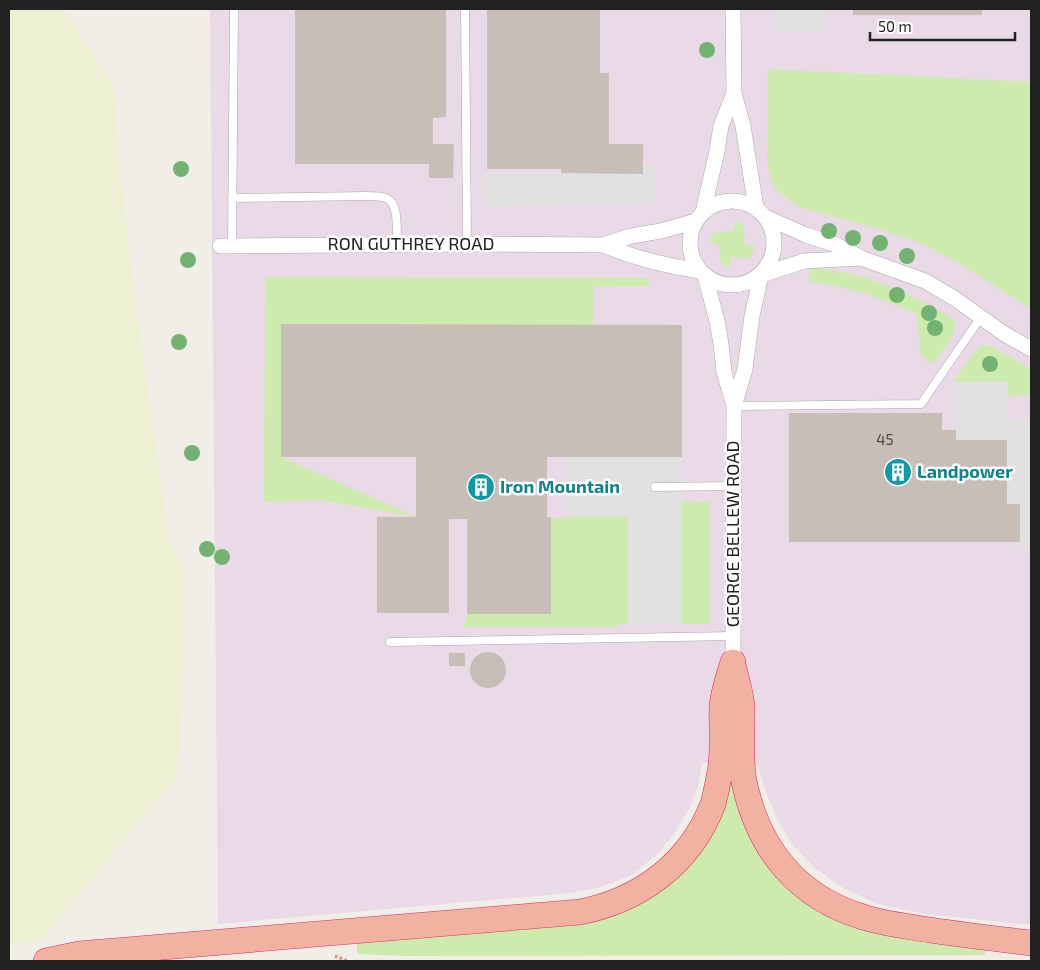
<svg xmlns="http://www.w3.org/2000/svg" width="1040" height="970" viewBox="0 0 1040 970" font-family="'Exo 2',sans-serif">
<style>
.industrial{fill:#eadae8}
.farmland{fill:#eef0d3}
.grass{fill:#ceebae}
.parking{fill:#e1e1e1}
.building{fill:#c6beb7}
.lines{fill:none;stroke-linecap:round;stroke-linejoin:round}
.service-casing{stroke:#a8a8a8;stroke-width:9}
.minor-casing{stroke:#a8a8a8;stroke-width:16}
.trunk-casing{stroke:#dd276a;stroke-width:26}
.path{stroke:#fb7a6f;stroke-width:3;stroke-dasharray:2.5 2.5;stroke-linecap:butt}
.service{stroke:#fff;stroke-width:8}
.minor{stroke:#fff;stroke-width:15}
.trunk{stroke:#f2b2a2;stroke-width:25}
.tree{fill:#72b372}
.labels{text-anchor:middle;stroke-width:5;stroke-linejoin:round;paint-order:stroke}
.number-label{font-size:15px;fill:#4a4846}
.street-label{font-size:18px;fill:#212121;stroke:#fff}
.culture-label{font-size:18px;font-weight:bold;fill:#0d838f;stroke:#fff;text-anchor:start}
</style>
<rect width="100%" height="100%" fill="#f1eee8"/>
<!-- industrial -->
<path class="industrial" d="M210,9H1031V925L926,914L877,904L843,888L816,869L791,843L777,819L764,787L758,766L702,763L698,787L690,807L676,831L658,854L630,876L601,887L571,893L218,924Z"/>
<!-- farmland -->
<path class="farmland" d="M9,9H63L114,87L118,149L133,282L169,543L185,567L182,703L177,777L42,940L9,944Z"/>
<!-- grass -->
<path class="grass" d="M768,69L1031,82V309L964,266L923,244L883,230L799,207L775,189L768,169L767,160Z
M735,221L743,224L745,246H755L751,258L730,257L731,267L721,264L718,243H709L712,233L734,230Z
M810,269C850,268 900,288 934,308C941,312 952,316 955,324C958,333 938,356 933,364L921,356L920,352L917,314L878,298L849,289L808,281Z
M265,277L649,278V286L594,287L593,329L281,457L416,517L320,500L264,502Z
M983,345L991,346L1031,369V392L1029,394L1008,397V382H955V379L975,351Z
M682,501L710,502V624H682Z
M568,517H628V624H617V627H464L467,614L551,613L548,519Z
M727,777H734L782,880L987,946L985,955L404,956L357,954V941L651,894Z"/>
<!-- parking -->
<path class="parking" d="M775,9H825V32H774Z
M643,164H656V200L634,204L485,207L483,173L642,174Z
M1008,381L1009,420H1031V548H1019V504H1004L956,441L955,382Z
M568,457H682V624H628V517H568Z"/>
<!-- building -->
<path class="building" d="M295,9H446V117L433,118V144H454L453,178H429V164H295Z
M487,9H600V73H609V144H643V174L561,173V169H487Z
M853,9H982V15H853Z
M281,324L682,325V457H547V517H551V614H467V519H449V613H377V517H416V457H281Z
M789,413H942V430H956V440H1007V504H1020V542H789Z
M470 670a18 18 0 1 1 36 0a18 18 0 1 1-36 0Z
M449,653H465V666H449Z"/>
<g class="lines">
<!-- service casing -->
<g class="service-casing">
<path id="service" d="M465,9L467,244
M232,198L366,196C372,196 380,196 386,198C400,204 396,231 397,244
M232,246L234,9
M734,406L921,404L981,317
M655,487L734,486
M390,642L733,636"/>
</g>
<!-- minor casing -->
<g class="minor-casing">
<path id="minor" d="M733,9L734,93L743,126L756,208
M690 243a42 42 0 1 1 84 0a42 42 0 1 1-84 0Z
M703,212L717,151L721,126L734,93
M765,217L806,235L834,244L861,258L925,281L954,298L1003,333L1031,349
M603,245C634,258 666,266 700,271
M220,246L467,244L603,245L631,236L661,231L696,221
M705,276L717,321L721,344L724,372L734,406
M733,662L734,406L745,369L752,316L761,275L804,261L861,258"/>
</g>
<!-- trunk casing -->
<g class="trunk-casing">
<path id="trunk" d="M734,669C737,681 741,694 742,706C743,732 739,760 745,786C760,851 798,897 863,917C884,924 907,926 930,930C963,935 997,939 1031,943
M46,961L79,954L580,912C640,900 690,864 713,804C716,794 718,782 720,771C724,750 721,728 722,706C723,692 729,676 733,662"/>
</g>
<!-- path -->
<path class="path" d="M335,956L348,961"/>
<!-- service -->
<use href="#service" class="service"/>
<!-- minor -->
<use href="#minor" class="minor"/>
<!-- trunk -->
<use href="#trunk" class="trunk"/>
</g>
<!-- trees -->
<g class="tree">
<circle cx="707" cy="50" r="8"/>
<circle cx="181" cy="169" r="8"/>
<circle cx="829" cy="231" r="8"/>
<circle cx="853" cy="238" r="8"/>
<circle cx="880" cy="243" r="8"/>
<circle cx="907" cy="256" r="8"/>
<circle cx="188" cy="260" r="8"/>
<circle cx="897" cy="295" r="8"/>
<circle cx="929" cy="313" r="8"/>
<circle cx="935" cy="328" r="8"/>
<circle cx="179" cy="342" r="8"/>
<circle cx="990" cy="364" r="8"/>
<circle cx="192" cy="453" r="8"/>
<circle cx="207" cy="549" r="8"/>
<circle cx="222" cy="557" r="8"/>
</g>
<!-- icons -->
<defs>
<g id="building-disc" transform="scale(1.4375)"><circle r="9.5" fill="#0f9aa8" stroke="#fff"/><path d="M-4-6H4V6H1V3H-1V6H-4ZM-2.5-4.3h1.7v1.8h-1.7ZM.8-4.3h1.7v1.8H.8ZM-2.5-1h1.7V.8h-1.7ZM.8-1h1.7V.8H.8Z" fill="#fff"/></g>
</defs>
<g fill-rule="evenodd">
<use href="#building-disc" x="898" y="472"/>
<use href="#building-disc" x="481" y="487"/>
</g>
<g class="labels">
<!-- number labels -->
<g class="number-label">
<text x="885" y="445">45</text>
</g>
<!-- street labels -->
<g class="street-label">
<text x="411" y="250">RON GUTHREY ROAD</text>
<text transform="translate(733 534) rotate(-90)" y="6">GEORGE BELLEW ROAD</text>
</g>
<!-- culture labels -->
<g class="culture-label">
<text x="917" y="478">Landpower</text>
<text x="500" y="493">Iron Mountain</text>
</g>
</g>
<!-- border -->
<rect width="1040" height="970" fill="none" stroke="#212121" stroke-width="20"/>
<!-- scale -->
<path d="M870 32v8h145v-8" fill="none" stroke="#212121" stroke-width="2.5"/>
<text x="878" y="32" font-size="15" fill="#212121" stroke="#ffffff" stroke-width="4" paint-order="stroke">50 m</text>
</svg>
